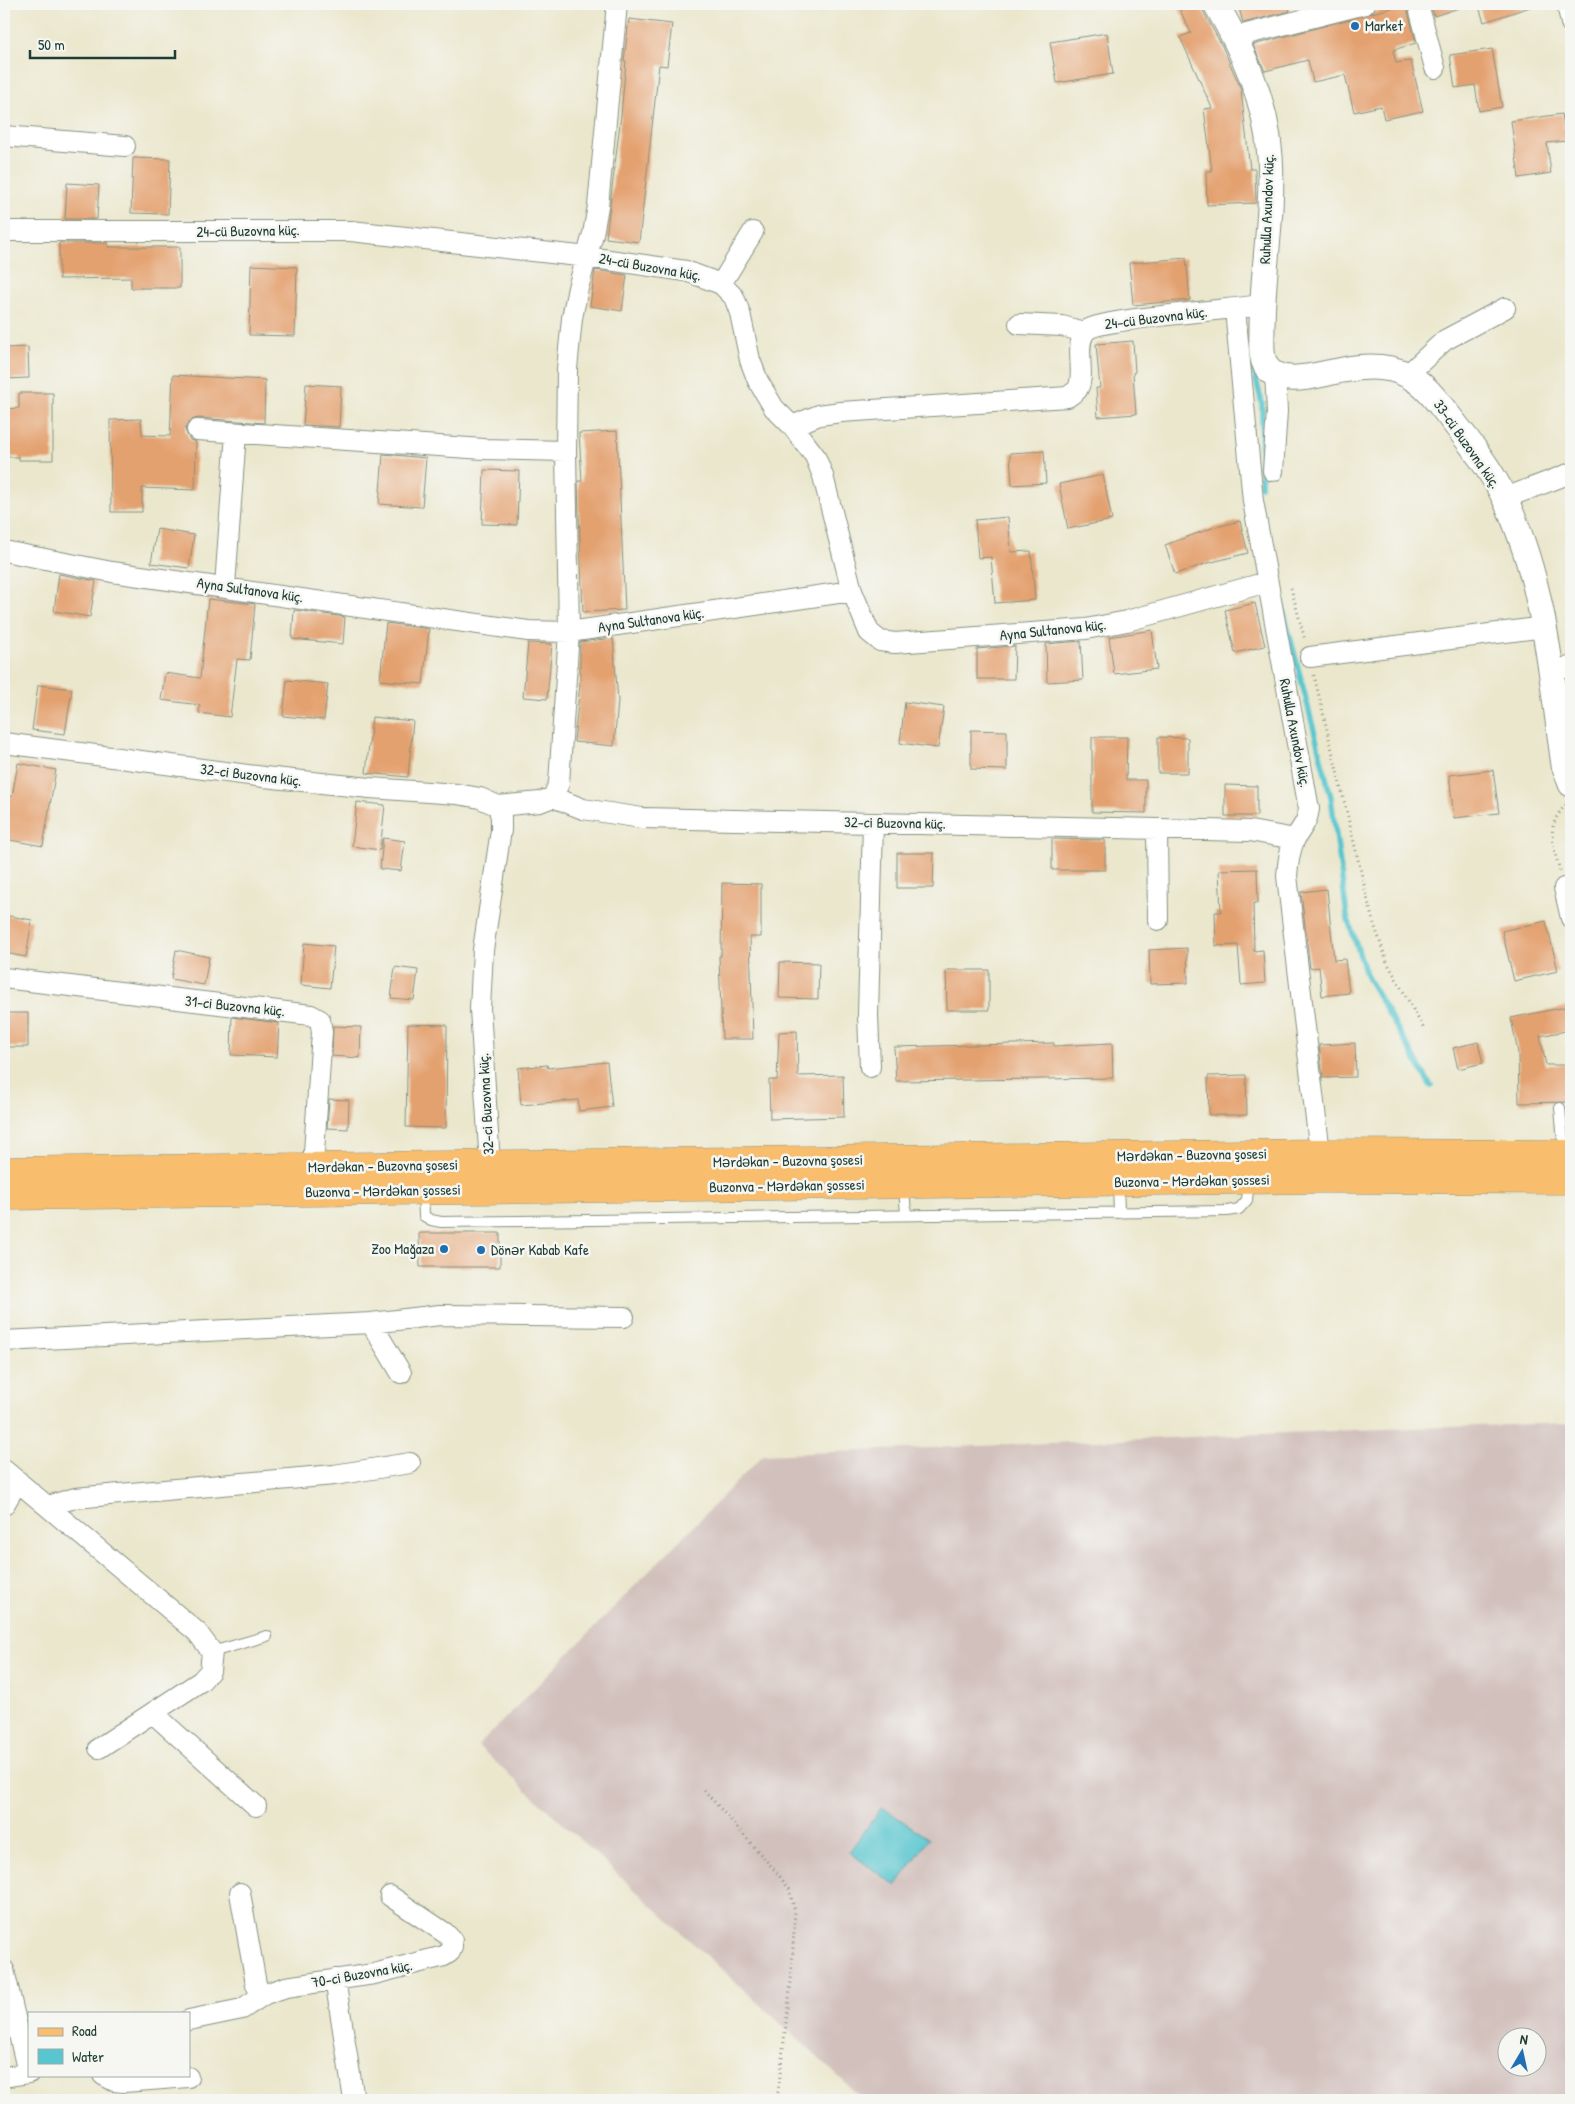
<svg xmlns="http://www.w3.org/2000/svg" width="1575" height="2104" viewBox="0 0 1575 2104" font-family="'Patrick Hand',sans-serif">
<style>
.industrial{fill:#d1c0bc;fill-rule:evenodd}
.water{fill:#59c6cf;stroke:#3c8282}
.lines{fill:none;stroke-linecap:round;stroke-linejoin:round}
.stream{stroke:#59c6cf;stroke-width:5.5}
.building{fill:#e4a16f}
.service-casing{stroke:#859280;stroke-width:12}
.minor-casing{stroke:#859280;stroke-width:22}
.tertiary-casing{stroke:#859280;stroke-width:27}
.primary-casing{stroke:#859280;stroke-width:29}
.path{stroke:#859280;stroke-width:3;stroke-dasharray:1 4;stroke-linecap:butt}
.service{stroke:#fff;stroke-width:10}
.minor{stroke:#fff;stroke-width:20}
.tertiary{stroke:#fff;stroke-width:25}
.primary{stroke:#f9be6d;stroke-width:28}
.poi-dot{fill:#1f6fb2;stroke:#f6f6f2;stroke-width:2}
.labels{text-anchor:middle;stroke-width:5;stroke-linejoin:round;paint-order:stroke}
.poi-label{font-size:15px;fill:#1f3d34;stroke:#f6f6f2;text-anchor:start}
.street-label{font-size:15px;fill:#1f3d34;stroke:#f6f6f2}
</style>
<rect width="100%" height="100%" fill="#f6f6f2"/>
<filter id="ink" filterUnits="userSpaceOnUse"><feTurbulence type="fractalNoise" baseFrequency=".02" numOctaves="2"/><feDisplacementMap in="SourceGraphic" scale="10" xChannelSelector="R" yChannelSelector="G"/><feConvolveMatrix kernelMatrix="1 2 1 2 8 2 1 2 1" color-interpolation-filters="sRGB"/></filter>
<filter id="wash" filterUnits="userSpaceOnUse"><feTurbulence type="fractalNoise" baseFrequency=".0096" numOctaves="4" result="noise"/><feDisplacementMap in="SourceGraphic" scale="20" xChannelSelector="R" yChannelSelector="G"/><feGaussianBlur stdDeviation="1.12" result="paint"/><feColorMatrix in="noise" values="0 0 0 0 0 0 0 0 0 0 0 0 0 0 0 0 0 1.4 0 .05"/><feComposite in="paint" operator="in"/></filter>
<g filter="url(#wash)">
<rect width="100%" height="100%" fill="#ebe7cd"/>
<!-- industrial -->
<path class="industrial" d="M1571,1423V2100H864L478,1746L763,1455L1355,1430ZM1508,2036H1538V2066H1508Z"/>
<!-- water -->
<path class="water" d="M882,1807L929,1839L896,1886L849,1852Z"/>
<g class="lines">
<!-- stream -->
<path class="stream" d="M1250,354L1262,404L1261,486
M1281,601L1331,797L1347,916L1367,977L1431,1086"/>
</g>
<g id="blocks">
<!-- building -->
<path class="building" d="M1177,4H1202L1203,11L1222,46L1238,82L1241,90L1250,169H1255L1256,203L1207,205L1206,171H1212L1204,109L1212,108L1180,37L1191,33Z
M1238,4H1288L1290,11L1243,23Z
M1406,4L1416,43L1393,50L1396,63L1411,61L1423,111L1384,119L1381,106L1354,112L1345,75L1313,82L1308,60L1265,71L1253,45Z
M1430,4H1462V7L1434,16Z
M1478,4H1530V7L1484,22Z
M629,19L672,24L667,66L659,65L639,242L606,238L621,115L626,61H624Z
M1107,33L1113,74L1057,83L1050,42Z
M1492,49L1502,107L1479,111L1475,85L1455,88L1450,55Z
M1562,114L1566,141L1547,143L1551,173L1519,178L1511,121Z
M133,158L170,159L168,214L131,213Z
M67,183L99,185L97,219H65Z
M59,243H108V247H180V288H131V278L59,279Z
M1186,258L1190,300L1133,305L1129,263Z
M251,265L297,267L295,336L249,335Z
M595,270L627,275L622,311L590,306Z
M1133,341L1135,372L1133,373L1136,414L1098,417L1096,388H1100L1096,344Z
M28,347L29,378L4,379V348Z
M173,375L265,380L264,423L198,418L191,420L187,424L185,430L190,440L196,442L195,490L142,488V512H111L110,420L141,419L142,435L170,436Z
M306,384L341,386L339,427L303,425Z
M19,393H53V460H19V457H4V409L19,408Z
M617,431L625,610L583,612L579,514L578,481H582L579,433Z
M1044,451L1046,483L1012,485L1010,453Z
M383,454L426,458L422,507L379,504Z
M484,470L519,471L517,525L482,524Z
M1103,475L1112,520L1068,529L1059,484Z
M1008,517L1011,552L1031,551L1035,600L995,603L991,557L978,558L975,520Z
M1240,521L1248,553L1208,563L1175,574L1165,545L1212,528Z
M157,529L194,535L189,568L151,563Z
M59,574L96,581L90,617L54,611Z
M208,599L255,604L250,660L237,659L230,717L199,713L200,705L161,700L165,673L200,678Z
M1255,603L1265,646L1235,653L1225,610Z
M294,610L345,617L343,644L292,639Z
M386,623L429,629L423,684L380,680Z
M1152,630L1157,669L1114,674L1109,637Z
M613,638L618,701L614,746L574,742L580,684V642Z
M1081,641L1083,680L1047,682L1046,644Z
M528,643L552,644L547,699L523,697Z
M1015,646L1014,679H977V649Z
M287,680L328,684L324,720L283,716Z
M38,685L72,689L65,734L32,730Z
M905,702L944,707L938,748L900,743Z
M372,717L413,721L408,777L366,773Z
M971,730L1007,731V770L971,769Z
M1092,737H1127L1126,780H1146V813L1092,812Z
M1158,737L1188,738V773H1158Z
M18,763L56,770L43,846L4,839V795L12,797Z
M1493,770L1499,813L1454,818L1449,775Z
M1225,785L1257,786V816H1225Z
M357,802L385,805L380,850L352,846Z
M383,838L405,841L401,871L380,869Z
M1052,839L1105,840V870H1052Z
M897,853H934L933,888H897Z
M1257,869L1258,903H1253L1254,951L1263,950L1265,983L1241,985L1238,945L1216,946L1215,912H1221L1219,870Z
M722,883L761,884V937H750L753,1039H722L719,956H721Z
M1327,889L1334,960L1345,959L1349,993L1322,996L1319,967L1310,968L1301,892Z
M4,915L32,920L26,957L4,953Z
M1546,921L1558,971L1514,981L1502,931Z
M304,943L334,946L330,988L301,985Z
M1187,948L1188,983L1150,984L1149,950Z
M176,950L209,957L204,985L171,979Z
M780,962L819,963L818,999L779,998Z
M395,967L418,970L414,1000L391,998Z
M946,970H989V1010H947Z
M1571,1006V1030L1540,1036L1546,1065H1571V1102L1519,1103L1518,1053L1511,1018Z
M4,1013H28V1047H4Z
M232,1017L279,1023L277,1057L231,1055Z
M408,1024L447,1025L446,1128L406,1127Z
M333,1026L361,1027L360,1058L332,1056Z
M797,1031L798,1076L843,1075L844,1117L770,1119L769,1080H777L779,1032Z
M1478,1042L1483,1063L1458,1069L1453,1048Z
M1054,1043V1046L1112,1043L1113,1078L896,1081L894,1047Z
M1355,1043L1356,1077L1323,1078L1319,1045Z
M607,1062L612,1107L579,1111L578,1100L521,1105L518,1068L547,1065L548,1068Z
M1246,1075L1247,1115H1209L1208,1076Z
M329,1099L349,1100L348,1129L327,1128Z
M419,1233H500V1267H420Z"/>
</g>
</g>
<g filter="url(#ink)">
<use href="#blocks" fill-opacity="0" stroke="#859280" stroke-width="1"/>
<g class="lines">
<!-- service casing -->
<g class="service-casing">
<path id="service" d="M1560,1108L1564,1153
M1118,1183L1119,1213
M904,1186L906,1215
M423,1192L424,1216L431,1220L441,1222L1227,1211L1239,1209L1247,1200L1249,1180
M212,1652L267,1636"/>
</g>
<!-- minor casing -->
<g class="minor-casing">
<path id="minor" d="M1418,4L1435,68
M1567,4L1571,23
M1235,37L1365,4
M4,136L125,146
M4,231H351L588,257L686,271L721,284L734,297L740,313L750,360L758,381L774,408L792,426L819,415L841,412L1068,397C1070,395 1075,392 1077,390C1087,376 1073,345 1086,331C1097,319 1236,309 1262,305
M721,284L753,232
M1235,309L1253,501L1309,809C1307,825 1300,828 1294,841C1289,852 1288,864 1287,876L1320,1153
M1019,324L1062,326L1084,332
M1408,374L1445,340L1505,308
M792,426L815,456L823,476L852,591
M197,430L484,449L566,451
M1273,471L1277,411L1275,374
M1505,498L1571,473
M4,551L112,572L528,631L569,632L852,591L869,632L880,641L895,643L1086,629L1127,621L1267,582
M225,586L236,433
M1310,657L1545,627
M1551,670L1571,667
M4,743L264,777L370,788L457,794L480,798L498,806L501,817V830L483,950L480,1009L490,1165
M553,797L559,783L569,632L566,451L567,369L572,318L578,288L593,234L598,206L617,4
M498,806L540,802L553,797L583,809L642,818L1250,831L1295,839
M1157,829L1158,920
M1564,888L1571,918
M4,978L311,1015L320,1020L322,1032L313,1167
M870,1067L868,1015L873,823
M371,1323L401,1373
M4,1341L371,1323L440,1315L624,1317
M4,1470L197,1632L212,1652L210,1671L201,1681L99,1748
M4,1505L18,1481
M48,1506L75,1498L334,1475L410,1463
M153,1713L256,1806
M240,1893L256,1984L261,1997
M4,1970L28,2073
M335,1979L354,2100
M189,2020L242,2009L265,1994L286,1987L374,1974L444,1956L450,1952L452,1947V1940L445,1933L390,1896
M103,2075L114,2081L124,2082L188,2077
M4,2077L29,2073"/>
</g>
<!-- tertiary casing -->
<g class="tertiary-casing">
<path id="tertiary" d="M1216,4C1243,51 1266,100 1270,156C1274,213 1262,271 1262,329C1262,340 1260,356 1266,366C1280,389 1322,373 1343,370C1358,367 1376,366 1391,369C1419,375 1435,398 1452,420C1471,444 1492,471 1505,499C1545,584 1551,674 1564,765L1571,784"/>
</g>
<!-- primary casing -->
<g class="primary-casing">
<path id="primary" d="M4,1171L1320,1153L1571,1154
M4,1196L1322,1179L1571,1180"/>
</g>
<!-- path -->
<path class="path" d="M1291,588L1305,640
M1314,675L1372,918L1387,962L1425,1031
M1560,871C1553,844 1544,826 1567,804
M704,1790L778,1874L789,1889L795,1911L791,1982L777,2100"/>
<!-- service -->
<use href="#service" class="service"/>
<!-- minor -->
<use href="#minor" class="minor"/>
<!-- tertiary -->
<use href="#tertiary" class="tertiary"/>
<!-- primary -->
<use href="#primary" class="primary"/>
</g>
</g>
<!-- markers -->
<g class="poi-dot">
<circle cx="1355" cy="26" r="5"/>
<circle cx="444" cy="1249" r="5"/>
<circle cx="481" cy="1250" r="5"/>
</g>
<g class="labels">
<!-- poi labels -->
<g class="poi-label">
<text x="1365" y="31">Market</text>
<text x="434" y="1254" text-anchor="end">Zoo Mağaza</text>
<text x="491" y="1255">Dönər Kabab Kafe</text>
</g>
<!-- street labels -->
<g class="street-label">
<text transform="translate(1267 209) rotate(-88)" y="5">Ruhulla Axundov küç.</text>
<text transform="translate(248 231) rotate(-1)" y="5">24-cü Buzovna küç.</text>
<text transform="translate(650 267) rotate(10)" y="5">24-cü Buzovna küç.</text>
<text transform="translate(1156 318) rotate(-7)" y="5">24-cü Buzovna küç.</text>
<text transform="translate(1467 444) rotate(55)" y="5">33-cü Buzovna küç.</text>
<text transform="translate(250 590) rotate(8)" y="5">Ayna Sultanova küç.</text>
<text transform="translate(651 620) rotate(-8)" y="5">Ayna Sultanova küç.</text>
<text transform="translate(1053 630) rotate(-6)" y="5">Ayna Sultanova küç.</text>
<text transform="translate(1295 733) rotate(79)" y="5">Ruhulla Axundov küç.</text>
<text transform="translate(251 775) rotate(7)" y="5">32-ci Buzovna küç.</text>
<text transform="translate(895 823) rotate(1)" y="5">32-ci Buzovna küç.</text>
<text transform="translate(235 1006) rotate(6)" y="5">31-ci Buzovna küç.</text>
<text transform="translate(486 1104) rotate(-93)" y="5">32-ci Buzovna küç.</text>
<text transform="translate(1192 1155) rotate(-1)" y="5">Mərdəkan - Buzovna şosesi</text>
<text transform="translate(788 1161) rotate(-1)" y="5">Mərdəkan - Buzovna şosesi</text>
<text transform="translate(383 1166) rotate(-1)" y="5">Mərdəkan - Buzovna şosesi</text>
<text transform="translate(1192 1181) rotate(-1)" y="5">Buzonva - Mərdəkan şossesi</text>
<text transform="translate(787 1186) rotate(-1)" y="5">Buzonva - Mərdəkan şossesi</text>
<text transform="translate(383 1191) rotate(-1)" y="5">Buzonva - Mərdəkan şossesi</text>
<text transform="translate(362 1974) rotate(-10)" y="5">70-ci Buzovna küç.</text>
</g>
</g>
<!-- margin -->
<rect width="1575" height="2104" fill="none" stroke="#f6f6f2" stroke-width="20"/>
<!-- legend -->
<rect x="28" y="2012" width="162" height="65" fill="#f6f6f2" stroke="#a0aca6"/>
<rect x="38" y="2028" width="25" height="8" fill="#f9be6d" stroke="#a0aca6"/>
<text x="72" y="2036" font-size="15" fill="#1f3d34">Road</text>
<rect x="38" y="2049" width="25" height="15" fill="#59c6cf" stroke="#a0aca6"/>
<text x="72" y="2062" font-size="15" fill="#1f3d34">Water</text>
<!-- north arrow -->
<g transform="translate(1522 2052) rotate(9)"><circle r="24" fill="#f6f6f2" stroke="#a0aca6"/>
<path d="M0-4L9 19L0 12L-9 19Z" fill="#1f6fb2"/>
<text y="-8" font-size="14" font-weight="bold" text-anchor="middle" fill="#1f3d34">N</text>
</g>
<!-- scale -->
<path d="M30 50v8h145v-8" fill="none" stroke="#1f3d34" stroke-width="2.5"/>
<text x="38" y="50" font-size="15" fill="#1f3d34" stroke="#f6f6f2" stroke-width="4" paint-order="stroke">50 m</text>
</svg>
